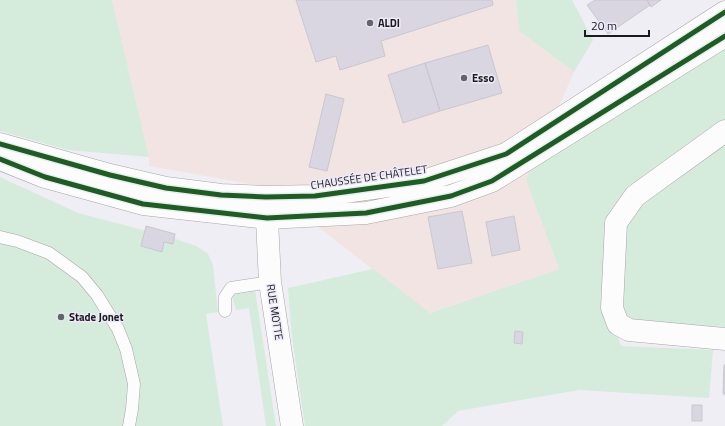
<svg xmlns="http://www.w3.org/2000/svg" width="725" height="426" viewBox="0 0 725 426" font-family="'Titillium Web',sans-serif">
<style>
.commercial{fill:#f2e4e2}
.green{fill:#d5ebdc}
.building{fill:#d9d5e1;stroke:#c9c8cd}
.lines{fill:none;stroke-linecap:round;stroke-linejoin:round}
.service-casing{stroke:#a6a5aa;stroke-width:13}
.minor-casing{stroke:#a6a5aa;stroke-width:23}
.primary-casing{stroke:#a6a5aa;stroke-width:23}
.service{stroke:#fdfcfd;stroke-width:12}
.minor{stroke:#fdfcfd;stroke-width:22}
.primary{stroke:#fdfcfd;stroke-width:22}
.cycleway-casing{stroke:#edeaf8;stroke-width:8}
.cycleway{stroke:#1b5e20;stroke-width:5}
.poi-dot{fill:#65646a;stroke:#edeaf8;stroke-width:1.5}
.labels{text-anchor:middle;stroke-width:3;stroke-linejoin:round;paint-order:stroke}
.poi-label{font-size:11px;font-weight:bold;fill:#1b1a1f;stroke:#edeaf8;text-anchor:start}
.street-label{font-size:11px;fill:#1b1a1f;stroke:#edeaf8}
</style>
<rect width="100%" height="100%" fill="#efeef4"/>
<!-- commercial -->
<path class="commercial" d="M112,0H516L519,31L574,72L526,180L559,269L429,313L267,187L149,166V157Z"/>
<!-- green -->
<path class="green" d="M0,0H112L149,157L68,150L0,131Z
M516,0H572L593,40L574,72L519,31Z
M725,47V122L623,196L604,239L614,326L621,346L713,350L709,398L579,390L458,411L442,426H305L292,337L288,288L373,269L430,313L559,269L526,180L536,154Z
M725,140V327L627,321L621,290L628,217L696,159Z
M0,177L78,213L170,237L196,246L208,254L213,265L218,312L206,314L223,426H0Z
M250,290H255L276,426H266L249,308L236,310L232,295Z"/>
<!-- building -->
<path class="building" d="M296,0H492L493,5L381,41L385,56L340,70L336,56L316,62Z
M595,0H647L650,5L608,34L587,5Z
M647,0H661L651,7Z
M488,45L502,93L440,111L425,63Z
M425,63L440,111L403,123L388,75Z
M326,94L344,99L327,171L309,167Z
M462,211L472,263L438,269L428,217Z
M514,216L520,250L492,256L486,222Z
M146,226L175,234L173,244L164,242L162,252L141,246Z
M515,331L523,332L522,344L514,343Z
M724,365H725V394H723Z
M692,405H702V421H692Z"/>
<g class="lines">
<!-- service casing -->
<g class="service-casing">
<path id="service" d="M0,237L17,241L49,253L82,277L97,295L118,329L126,349L134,384L132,409L129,426
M225,311V297L231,288L270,282"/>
</g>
<!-- minor casing -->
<g class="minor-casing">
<path id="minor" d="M725,131L635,196L616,223L612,308L618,324L629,330L725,339
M266,199L270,282L292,426"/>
</g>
<!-- primary casing -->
<g class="primary-casing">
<path id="primary" d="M0,144L110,175L166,188L221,195L266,197L315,196L424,181L506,154L725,12
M0,159L45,177L143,204L267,218L366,213L451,196L492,181L725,36"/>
</g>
<!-- service -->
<use href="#service" class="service"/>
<!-- minor -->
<use href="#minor" class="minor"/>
<!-- primary -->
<use href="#primary" class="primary"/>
<!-- cycleway casing -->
<g class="cycleway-casing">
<path id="cycleway" d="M0,144L110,175L166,188L221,195L266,197L315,196L424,181L506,154L725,12
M0,159L45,177L143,204L267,218L366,213L451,196L492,181L725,36"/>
</g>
<!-- cycleway -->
<use href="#cycleway" class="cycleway"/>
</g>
<!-- markers -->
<g class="poi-dot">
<circle cx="370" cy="23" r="4"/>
<circle cx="464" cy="78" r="4"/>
<circle cx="61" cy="317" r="4"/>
</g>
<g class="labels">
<!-- poi labels -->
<g class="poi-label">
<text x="378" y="27">ALDI</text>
<text x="472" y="82">Esso</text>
<text x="69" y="321">Stade Jonet</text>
</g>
<!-- street labels -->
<g class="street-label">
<text transform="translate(369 177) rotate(-8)" y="4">CHAUSSÉE DE CHÂTELET</text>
<text transform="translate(275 312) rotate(81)" y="4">RUE MOTTE</text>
</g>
</g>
<!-- scale -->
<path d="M585 30v6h64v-6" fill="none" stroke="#1b1a1f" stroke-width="2"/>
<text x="591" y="30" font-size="12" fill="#1b1a1f" stroke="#edeaf8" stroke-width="3" paint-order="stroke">20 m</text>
</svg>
